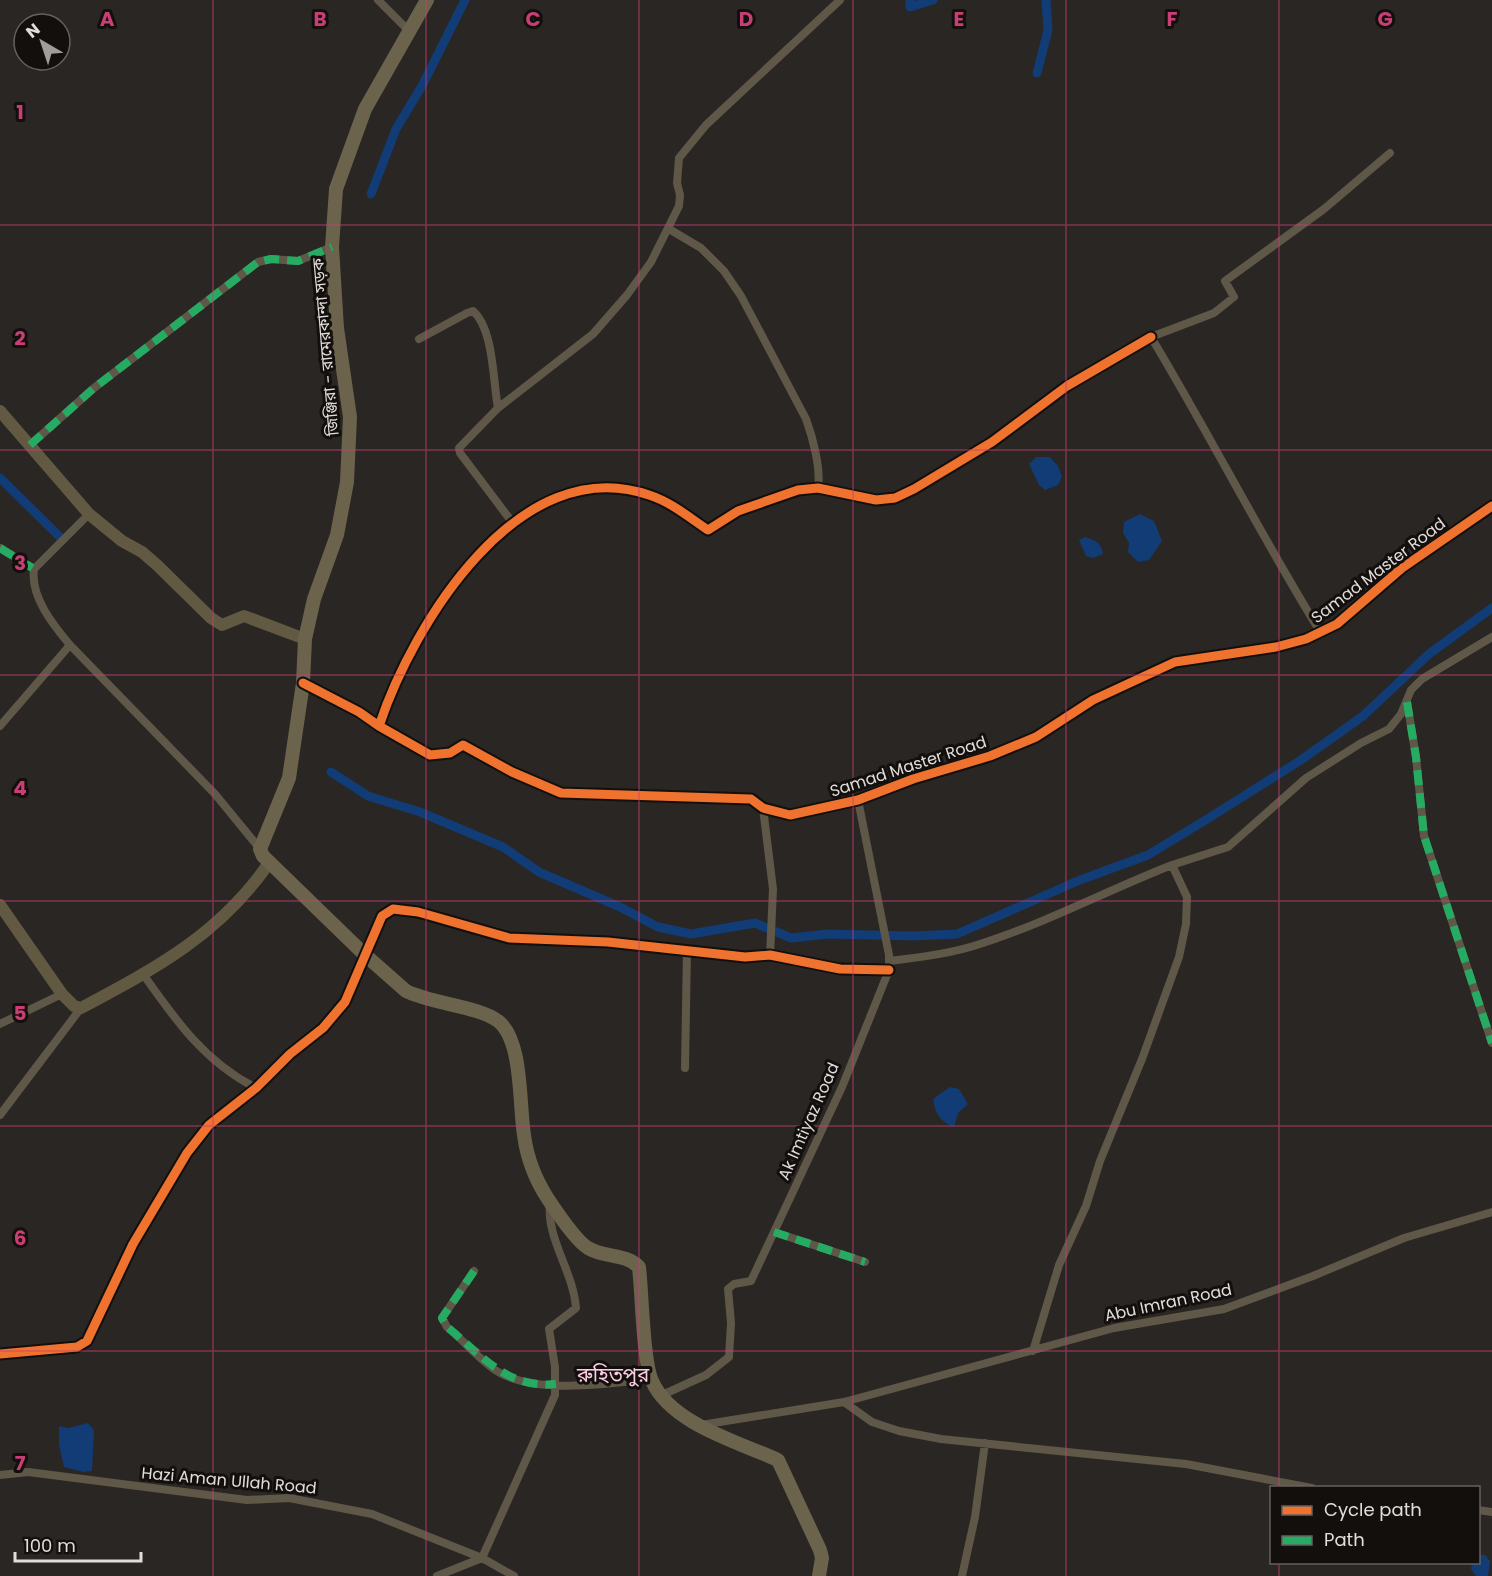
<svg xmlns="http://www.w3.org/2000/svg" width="1492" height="1576" viewBox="0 0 1492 1576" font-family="Poppins,'Noto Sans Bengali',sans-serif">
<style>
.water{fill:#113c75}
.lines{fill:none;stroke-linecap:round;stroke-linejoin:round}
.canal{stroke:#113c75;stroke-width:9}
.street{stroke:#5f5848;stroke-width:8}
.secondary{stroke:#625942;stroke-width:12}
.primary{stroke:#6c634d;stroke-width:14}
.quiet{stroke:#26ab63;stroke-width:8;stroke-dasharray:15 8;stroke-linecap:butt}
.cycleway-casing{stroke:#120f0d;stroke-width:13}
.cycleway{stroke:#ef722f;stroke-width:9}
.grid{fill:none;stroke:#c83f75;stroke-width:1.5;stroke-opacity:0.55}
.labels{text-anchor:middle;stroke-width:6;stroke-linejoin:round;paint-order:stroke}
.street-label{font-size:16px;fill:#e2dddb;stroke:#120f0d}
.quarter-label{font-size:20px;fill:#fccde5;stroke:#120f0d}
.grid-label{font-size:20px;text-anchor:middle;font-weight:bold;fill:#c83f75;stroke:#120f0d;stroke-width:6;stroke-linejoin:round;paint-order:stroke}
</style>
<rect width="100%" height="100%" fill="#292623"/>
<!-- water -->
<path class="water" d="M1036,457H1050L1058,466L1062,477L1058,485L1045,490L1039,485L1029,464Z
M1140,514L1154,521L1162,541L1149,560L1138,562L1128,552L1129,543L1123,533L1124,522Z
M1085,537C1096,540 1101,543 1103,554L1093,558L1086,556L1079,540Z
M950,1087L959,1089L968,1104L958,1113L954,1127C940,1122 935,1113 933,1099Z
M88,1423L94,1430L92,1471L84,1472L64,1467L59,1445V1426L69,1428Z
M1479,1555H1485L1490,1561L1488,1576H1476L1471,1569L1472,1563L1478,1562Z"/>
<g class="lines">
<!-- canal -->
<path class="canal" d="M910,0V7L933,0
M1037,73L1048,30L1046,0
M371,194L396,129L423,84L465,0
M0,478L61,538
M331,772L368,796L420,812L503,847L539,872L620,907L658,927L691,934L755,923L791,938L828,934L913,936L957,934L1080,880L1148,855L1204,821L1301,760L1363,716L1429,654L1492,608"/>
<!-- street -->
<path class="street" d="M378,0L409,31
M669,229L701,248L724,271L741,296L806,419C813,438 821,469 818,488
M419,339L467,313L473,311C494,329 493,383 498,408
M30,445L94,388L258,262L271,259L298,261L332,247
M89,514L34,569C30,596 53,625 70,645L215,794L260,849
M512,522L460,453L459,448L498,408L593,334L627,295L651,262L679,206L680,195L677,183L679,158L706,125L840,0
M0,548L34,569
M1321,633C1261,536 1210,435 1151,337L1214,313L1234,297L1225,281L1324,209L1390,153
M1407,702L1416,757L1424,836L1492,1043
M0,726L70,645
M379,726C413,624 519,450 649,495C671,502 690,518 708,530L738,511L798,490L818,488L876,500L895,498L914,489L992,442L1067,386L1151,337
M763,808L773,889L770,955
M889,961C920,957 950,954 980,944C1046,923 1108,890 1172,865
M143,974C176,1021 205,1062 256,1088
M0,1024L62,994
M685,1068L687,949
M0,1115L81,1008
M774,1232L865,1262
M474,1271L442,1318L447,1327C463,1340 479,1359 495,1370C532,1395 609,1384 651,1379
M1033,1351L1059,1265L1086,1206L1100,1161L1142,1059L1179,957L1186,924L1187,897L1172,865L1228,847L1306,778L1361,743L1389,729L1401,714L1411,690L1422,679L1492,637
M0,1354L77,1347L87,1341L133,1244L187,1153L209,1125L256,1088L290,1054L323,1028L345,1002L382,916L393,909L418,912L509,938L608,942L745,957L770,955L840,969L889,970
M660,1396L706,1375L729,1357L731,1323L728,1289L734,1284L751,1281L842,1087L889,970V955L858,800
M844,1402L872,1422L899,1431L941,1439L1186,1464L1312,1488
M701,1425L844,1402L1114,1328L1224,1309L1313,1276L1404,1238L1492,1212
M0,1475L28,1472L247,1500L289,1498L372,1514L482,1558L514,1576
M1478,1510L1492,1512
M437,1576L482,1558L555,1395V1367L549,1329L576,1308C573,1270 546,1239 550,1202
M962,1576L975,1517L985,1443"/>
<!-- secondary -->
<path class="secondary" d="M0,411L89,514L122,541L142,552L157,565L211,618L222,625L244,616L305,639
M303,683L359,712L379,726L430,755L450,753L463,745L512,772L561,793L751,799L763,808L790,815L858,800L913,779L990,756L1036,737L1093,700L1175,662L1276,647L1306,639L1337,624L1402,568L1492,506
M0,905L62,994L74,1006L81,1008C156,968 219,935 269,863"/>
<!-- primary -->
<path class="primary" d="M427,0L365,109L336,189L332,247L337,328L350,417L347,482L337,535L314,599L305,639L303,683L289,778L260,849L263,856L364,954L406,991C432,1004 478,1006 498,1021C523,1040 519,1105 524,1135C527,1158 535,1179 548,1199C556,1211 576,1241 588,1248C604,1258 625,1253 639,1267C642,1293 643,1361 652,1381C671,1424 739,1442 778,1460L820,1550L822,1558L819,1576"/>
<!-- quiet -->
<path class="quiet" d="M30,445L94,388L258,262L271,259L298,261L332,247
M0,548L34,569
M1407,702L1416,757L1424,836L1492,1043
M774,1232L865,1262
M474,1271L442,1318L447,1327C482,1355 506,1389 556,1384"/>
<!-- cycleway casing -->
<g class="cycleway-casing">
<path id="cycleway" d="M303,683L359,712L379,726L430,755L450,753L463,745L512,772L561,793L751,799L763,808L790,815L858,800L913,779L990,756L1036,737L1093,700L1175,662L1276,647L1306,639L1337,624L1402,568L1492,506
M379,726C413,624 519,450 649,495C671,502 690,518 708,530L738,511L798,490L818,488L876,500L895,498L914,489L992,442L1067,386L1151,337
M0,1354L77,1347L87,1341L133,1244L187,1153L209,1125L256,1088L290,1054L323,1028L345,1002L382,916L393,909L418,912L509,938L608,942L745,957L770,955L840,969L889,970"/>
</g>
<!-- cycleway -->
<use href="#cycleway" class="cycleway"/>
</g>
<!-- grid -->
<path class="grid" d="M213,0V1576M426,0V1576M639,0V1576M853,0V1576M1066,0V1576M1279,0V1488M0,225H1492M0,450H1492M0,675H1492M0,901H1492M0,1126H1492M0,1351H1492M1279,1562V1576"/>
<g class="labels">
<!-- street labels -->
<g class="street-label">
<text transform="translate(325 347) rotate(-95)" y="6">জিঞ্জিরা - রামেরকান্দা সড়ক</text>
<text transform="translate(1378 570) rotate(-37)" y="6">Samad Master Road</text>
<text transform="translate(908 766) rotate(-18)" y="6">Samad Master Road</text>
<text transform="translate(808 1121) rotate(-66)" y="6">Ak Imtiyaz Road</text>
<text transform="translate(1168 1302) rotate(-12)" y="6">Abu Imran Road</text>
<text transform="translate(229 1480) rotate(5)" y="6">Hazi Aman Ullah Road</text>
</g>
<!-- quarter labels -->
<g class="quarter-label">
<text x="613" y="1382">রুহিতপুর</text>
</g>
</g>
<g class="grid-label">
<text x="107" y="26">A</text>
<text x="320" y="26">B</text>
<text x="533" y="26">C</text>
<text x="746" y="26">D</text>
<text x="959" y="26">E</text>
<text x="1172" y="26">F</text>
<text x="1385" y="26">G</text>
<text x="20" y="119">1</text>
<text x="20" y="345">2</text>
<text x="20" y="570">3</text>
<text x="20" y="795">4</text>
<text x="20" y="1020">5</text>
<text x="20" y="1245">6</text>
<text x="20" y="1470">7</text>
</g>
<!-- legend -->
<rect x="1270" y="1486" width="210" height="78" fill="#120f0d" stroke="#65615f" stroke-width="1.5"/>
<rect x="1282" y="1506" width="30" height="9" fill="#ef722f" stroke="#65615f" stroke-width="1.5"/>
<text x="1324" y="1516" font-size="18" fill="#e2dddb">Cycle path</text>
<rect x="1282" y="1536" width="30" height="9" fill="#26ab63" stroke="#65615f" stroke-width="1.5"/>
<text x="1324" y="1546" font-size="18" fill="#e2dddb">Path</text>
<!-- north arrow -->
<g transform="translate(42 42) rotate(321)"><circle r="28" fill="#120f0d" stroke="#65615f" stroke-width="1.5"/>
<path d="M0-4.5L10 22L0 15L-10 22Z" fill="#a19d9b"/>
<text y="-9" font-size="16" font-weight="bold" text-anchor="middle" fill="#e2dddb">N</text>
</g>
<!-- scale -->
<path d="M15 1552v9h126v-9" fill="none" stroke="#e2dddb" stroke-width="3"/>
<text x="24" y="1552" font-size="18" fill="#e2dddb" stroke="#120f0d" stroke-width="4.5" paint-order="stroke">100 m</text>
</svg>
